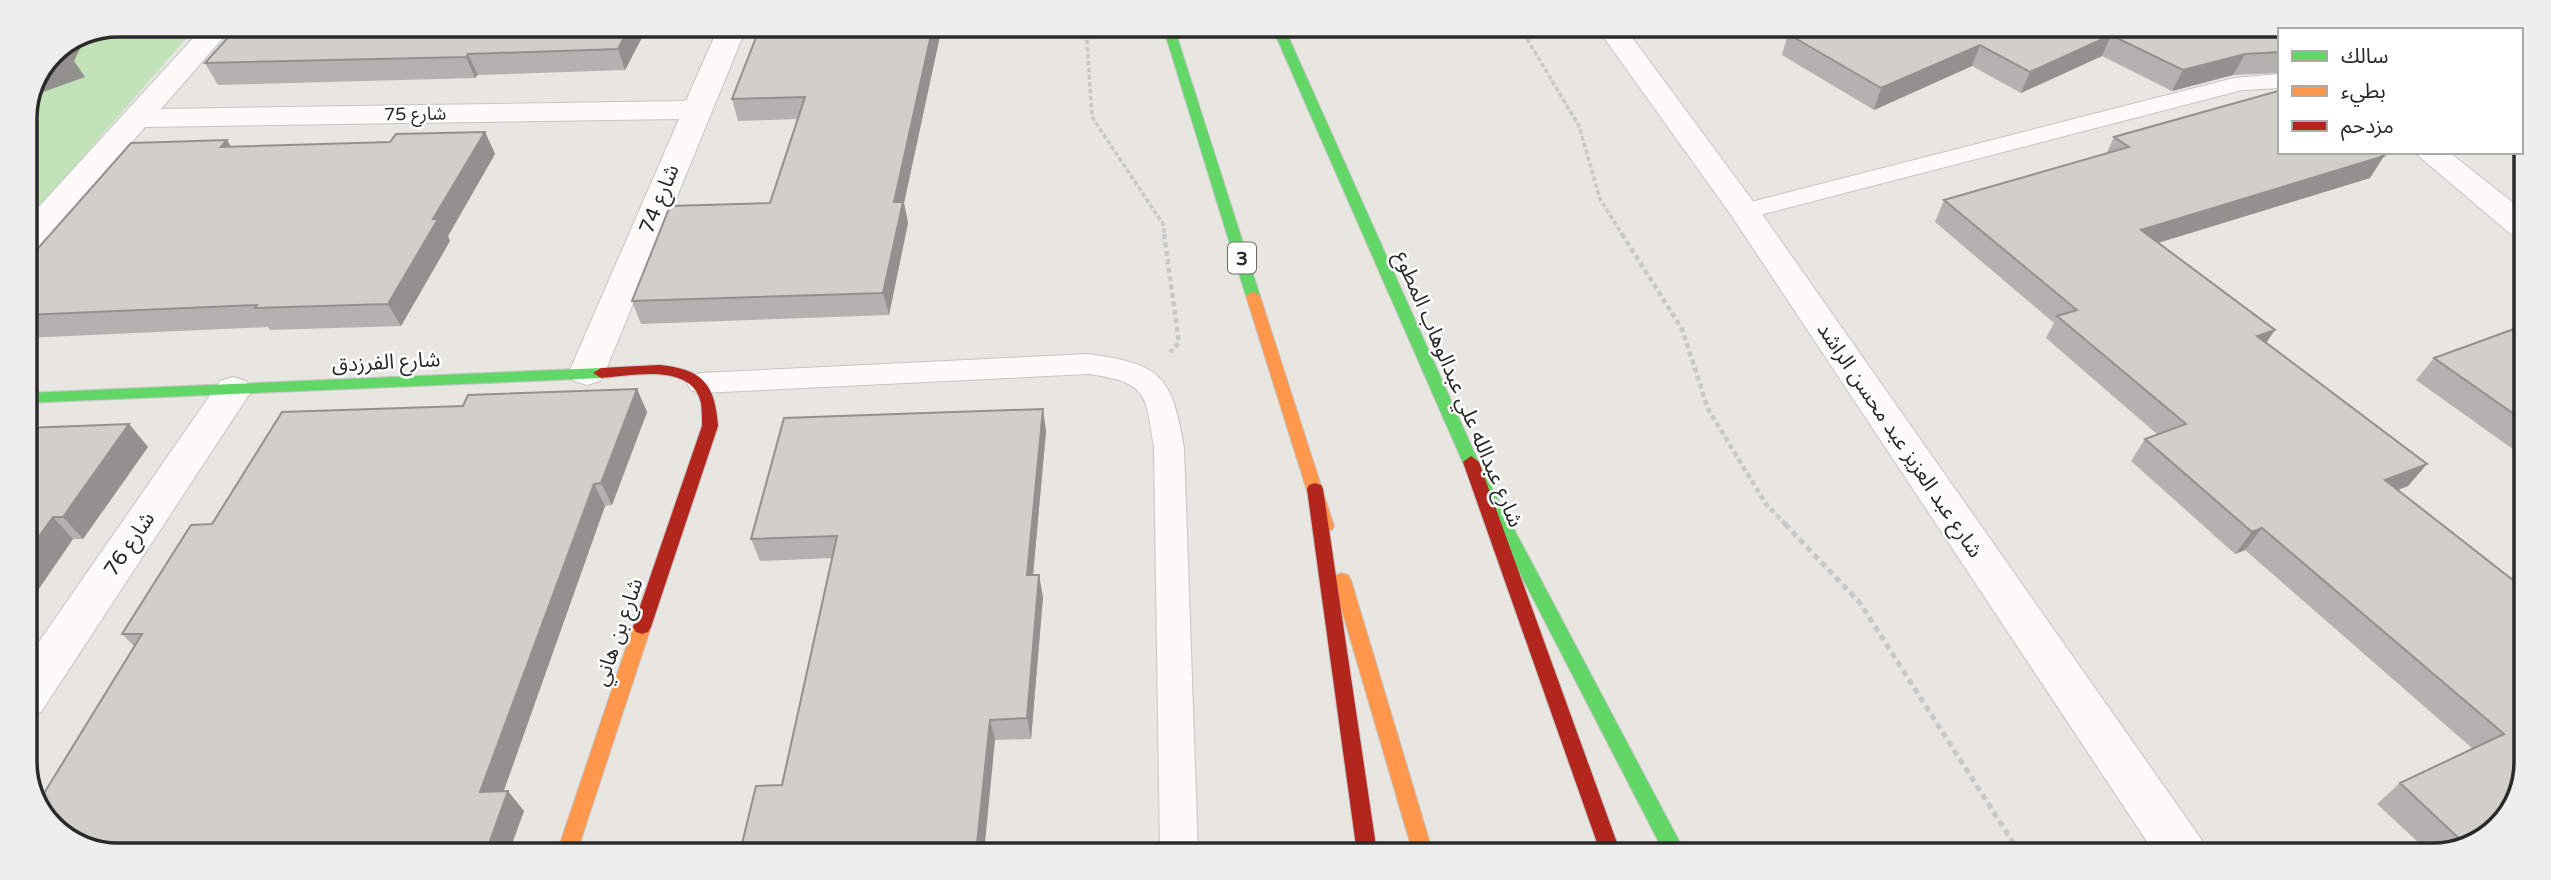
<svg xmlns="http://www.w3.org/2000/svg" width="2551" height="880" viewBox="0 0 2551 880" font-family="'Varela Round','Noto Sans Arabic',sans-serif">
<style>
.green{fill:#c2e3ba}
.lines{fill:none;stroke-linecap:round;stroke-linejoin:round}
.lane-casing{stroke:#c6c5c5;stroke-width:2}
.street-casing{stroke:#c6c5c5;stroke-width:2}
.fast-casing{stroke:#c6c5c5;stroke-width:2}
.slow-casing{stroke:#c6c5c5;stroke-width:2}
.jam-casing{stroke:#c6c5c5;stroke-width:2}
.path-far2{stroke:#c8c8c7;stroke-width:3.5;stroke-dasharray:4.5 2.5;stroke-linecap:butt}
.path-far1{stroke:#c8c8c7;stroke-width:4.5;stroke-dasharray:5 3.5;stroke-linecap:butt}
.path{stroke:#c8c8c7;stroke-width:5;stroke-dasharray:6 4.5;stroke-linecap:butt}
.lane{fill:#fcfbfa;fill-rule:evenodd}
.street{fill:#fcfbfa;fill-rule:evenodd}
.fast{fill:#63d668;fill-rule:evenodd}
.slow{fill:#ff974d;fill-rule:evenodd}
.jam{fill:#b3261e;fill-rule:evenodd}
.wall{fill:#b4b2ae}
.shaded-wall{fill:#92918d}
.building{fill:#d1cfca;stroke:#92918d;stroke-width:2}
.labels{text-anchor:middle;stroke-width:5;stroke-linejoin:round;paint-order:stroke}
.far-street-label{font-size:18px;fill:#2a2a2a;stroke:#fff}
.shield{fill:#fff;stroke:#6a6a6a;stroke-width:2}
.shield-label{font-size:19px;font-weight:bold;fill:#2a2a2a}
.street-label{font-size:21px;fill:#2a2a2a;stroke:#fff}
.rim{fill:none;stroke:#2a2a2a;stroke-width:3.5}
</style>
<rect width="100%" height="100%" fill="#e8e6e0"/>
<!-- green -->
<path class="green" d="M117,25H198L25,223V112L52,51Z"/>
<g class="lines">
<!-- lane casing -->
<g class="lane-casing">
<path id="lane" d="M2280,74V88L2242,90L1744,219L1735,216L1731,211L1735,206L2234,78Z
M1088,354C1161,364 1172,375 1184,448L1198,853H1160L1154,448C1146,393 1147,382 1088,374L701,393L691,390L687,383L691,376L701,373Z"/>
</g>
<!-- street casing -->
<g class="street-casing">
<path id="street" d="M205,25H234L161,109L686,101L719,26H747L605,372L600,381L587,385L574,381L569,372L679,119L145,127L37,249L25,252V222Z
M1597,28H1625L1755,204L2201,839L2209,855H2156L1731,215Z
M2414,152H2449L2526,213L2525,239L2513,236Z
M233,377L246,381L252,390L246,399L41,712L25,717V662L220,381Z"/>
</g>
<!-- fast casing -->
<g class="fast-casing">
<path id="fast" d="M1163,27H1174L1260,296L1258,299H1248L1246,296Z
M1272,27H1284L1479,463L1686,854H1665L1464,465Z
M601,368L609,373L601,378L25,403V393Z"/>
</g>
<!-- slow casing -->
<g class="slow-casing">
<path id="slow" d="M1253,291L1260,296L1334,526L1332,530H1320L1318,526L1246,296Z
M1342,573L1348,575L1351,580L1433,853H1413L1333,580L1336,575Z
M642,620L648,622L651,627L577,852H557L633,627L636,622Z"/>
</g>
<!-- jam casing -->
<g class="jam-casing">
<path id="jam" d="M659,365C702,369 715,383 718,426L651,627L648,632L642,634L636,632L633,627L702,426C702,419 702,410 701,403C692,362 631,376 601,378L593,373L601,368Z
M1471,456L1479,462L1621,854H1601L1463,462Z
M1315,483L1321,485L1323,489L1377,853H1357L1307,489L1309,485Z"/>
</g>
<!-- path-far2 -->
<path class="path-far2" d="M1086,26L1092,117L1163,224L1165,236
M1520,27L1579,126L1600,199L1623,236"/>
<!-- path-far1 -->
<path class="path-far1" d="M1164,234L1179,343L1170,352
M1622,234L1682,329L1708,409L1766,504L1786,525"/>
<!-- path -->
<path class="path" d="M1785,524L1860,603L2021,855"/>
<!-- lane -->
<use href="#lane" class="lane"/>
<!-- street -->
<use href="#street" class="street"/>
<!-- fast -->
<use href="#fast" class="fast"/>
<!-- slow -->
<use href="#slow" class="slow"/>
<!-- jam -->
<use href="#jam" class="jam"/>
</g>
<!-- wall -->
<path class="wall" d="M648,26L625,70L478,75L475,78L218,85L205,63Z
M800,26H952L951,31H941L904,203L908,223L889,315L641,324L632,301L770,203L798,119L738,121L732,99L798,34Z
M2374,29H2419L2375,30Z
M2280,30V73L2233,75L2172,91L2102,56L2021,93L1972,66L1874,110L1782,55L1788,34Z
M485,132L495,154L448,236L450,241L401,326L270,330L268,327L25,338V263L231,147L390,142Z
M2114,137L2384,156L2370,178L2158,243L2266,343L2427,464L2408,486L2398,490L2523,588L2490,837L2432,855L2377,804L2400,783L2473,749L2245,550L2235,554L2131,461L2145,439L2158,435L2046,338L2054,323L1935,222L1944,200L2106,154Z
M2525,325L2524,457L2416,380L2434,358Z
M637,389L647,412L612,505L605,506L503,791L524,811L509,852L88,851L134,646L122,634L212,524L463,406Z
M129,424L148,447L83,539H73L25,609V428Z
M1046,431L1033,575L1043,597L1031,739L995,740L782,785L832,558L760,561L751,539Z"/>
<!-- shaded-wall -->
<path class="shaded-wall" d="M630,26H648L625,70L618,49Z
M933,26H940L941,31L904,203L908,223L889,315L883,293L894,202Z
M2339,29H2367L2337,30Z
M2111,35L2102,56L2021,93L2030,72Z
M86,37L74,61L85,77L32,96L52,51Z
M1980,45L1972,66L1874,110L1881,88Z
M468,54L478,75L475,78L466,57Z
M2245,54L2233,75L2172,91L2183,70Z
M485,132L495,154L448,236L450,241L401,326L388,304L433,219Z
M227,140L240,162L221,147Z
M2384,156L2370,178L2128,252L2141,230Z
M2275,330L2260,352L2257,336Z
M637,389L647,412L612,505L601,483Z
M1043,409L1046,431L1031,597L1027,575Z
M129,424L148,447L83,539L63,517Z
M2427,464L2408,486L2366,502L2385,480Z
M594,484L605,506L496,813L480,792Z
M53,517L73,539L25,609V556Z
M2262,528L2245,550L2235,554L2252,532Z
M1039,575L1043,597L1031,739L1027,718Z
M990,720L995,740L984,853H976Z
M508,791L524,811L509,852H486Z"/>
<!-- building -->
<path class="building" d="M239,25L630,26L618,49L468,54L466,57L205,63Z
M800,26H933L894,202H903L883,293L632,301L670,206L770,203L805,97L732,99L757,35L798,34Z
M1802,28H1859L1863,30L1869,28L2339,29L2280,30V52L2245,54L2183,70L2111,35L2030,72L1980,45L1881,88L1788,34Z
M2278,91L2280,92V152H2378L2384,156L2141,230L2275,330L2257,336L2427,464L2385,480L2523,588L2522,792L2490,837L2466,845L2400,783L2504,734L2262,528L2252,532L2145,439L2186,424L2057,316L2077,310L1944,200L2129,147L2114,137Z
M485,132L433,219H438L388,304L255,308L257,305L25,315V263L131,143L227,140L221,147L390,142L396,134Z
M2525,325L2524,421L2434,358Z
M637,389L601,483L594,484L480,792L508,791L486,852L88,851L44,819L38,803L142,634H122L191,525L212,524L282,412L463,406L468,395Z
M1043,409L1027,575H1039L1027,718L990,720L976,853L740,852L756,786L782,785L837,536L751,539L784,418Z
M129,424L63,517H53L25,556V428Z"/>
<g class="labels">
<!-- far-street labels -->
<g class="far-street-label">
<text transform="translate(415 114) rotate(-1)" y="6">شارع 75</text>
</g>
<!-- shield labels -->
<rect class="shield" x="1228" y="242.5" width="28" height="31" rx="5"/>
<g class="shield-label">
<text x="1242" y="265">3</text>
</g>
<!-- street labels -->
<g class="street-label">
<text transform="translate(659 199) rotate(-68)" y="7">شارع 74</text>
<text transform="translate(386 362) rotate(-3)" y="7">شارع الفرزدق</text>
<text transform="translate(1459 389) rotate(67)" y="7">شارع عبدالله علي عبدالوهاب المطوع</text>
<text transform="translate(1900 440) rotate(56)" y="7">شارع عبد العزيز عبد محسن الراشد</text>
<text transform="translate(129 544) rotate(-56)" y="7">شارع 76</text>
<text transform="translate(618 632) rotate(-71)" y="7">شارع بن هاني</text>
</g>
</g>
<!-- crop -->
<path d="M0 0H2551V880H0ZM118 37H2433A81 81 0 0 1 2514 118V762A81 81 0 0 1 2433 843H118A81 81 0 0 1 37 762V118A81 81 0 0 1 118 37Z" fill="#eee" fill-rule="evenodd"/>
<path class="rim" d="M118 37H2433A81 81 0 0 1 2514 118V762A81 81 0 0 1 2433 843H118A81 81 0 0 1 37 762V118A81 81 0 0 1 118 37Z"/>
<!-- legend -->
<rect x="2278" y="28" width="245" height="126" fill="#ffffff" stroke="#aaaaaa" stroke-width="2"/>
<rect x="2292" y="51" width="35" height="10" fill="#63d668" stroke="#aaaaaa" stroke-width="2"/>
<text x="2341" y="63" font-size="21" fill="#2a2a2a">سالك</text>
<rect x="2292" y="86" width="35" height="10" fill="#ff974d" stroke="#aaaaaa" stroke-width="2"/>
<text x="2341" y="98" font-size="21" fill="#2a2a2a">بطيء</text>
<rect x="2292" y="121" width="35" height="10" fill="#b3261e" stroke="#aaaaaa" stroke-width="2"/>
<text x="2341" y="133" font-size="21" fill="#2a2a2a">مزدحم</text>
</svg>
